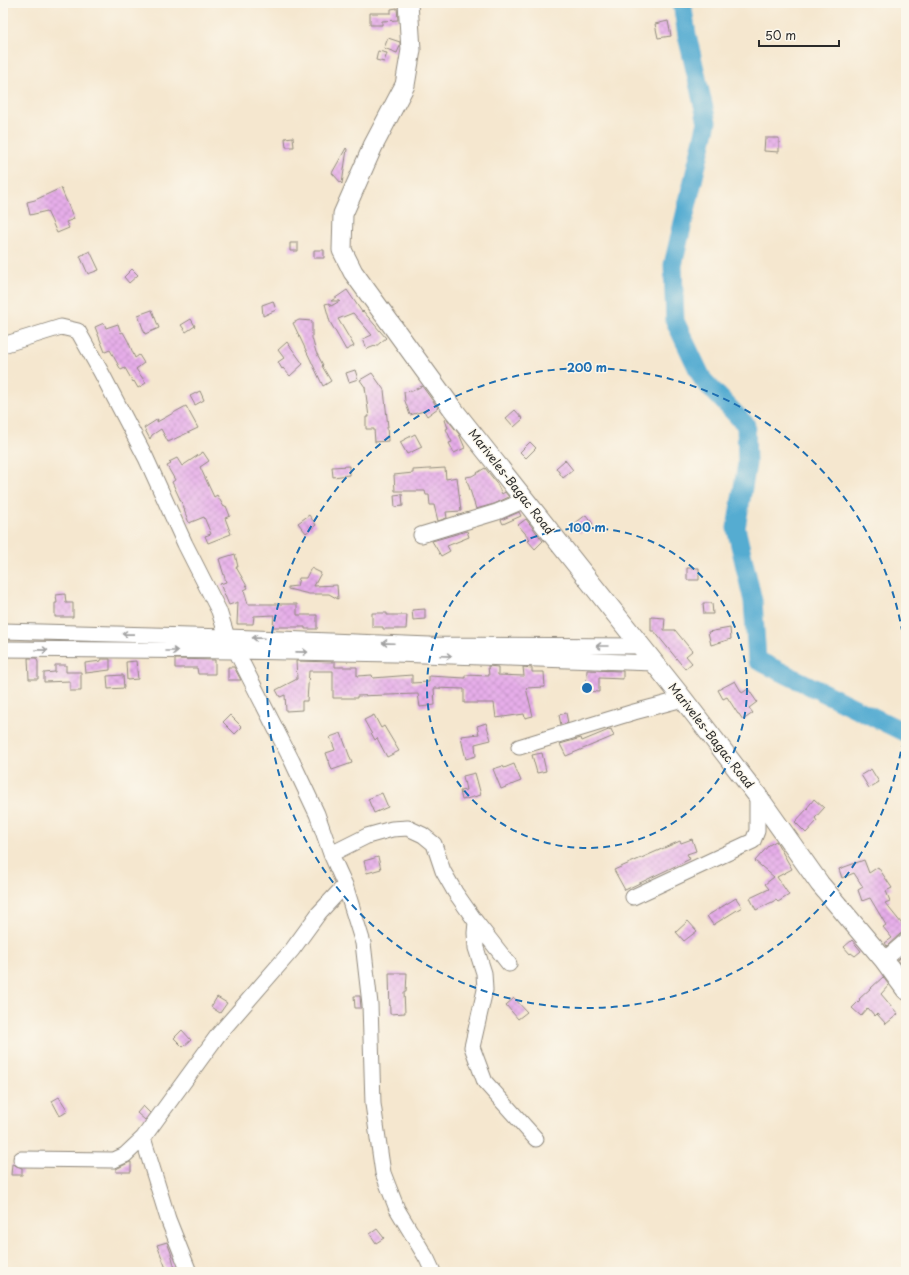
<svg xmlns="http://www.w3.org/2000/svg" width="909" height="1275" viewBox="0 0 909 1275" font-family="'Playpen Sans',sans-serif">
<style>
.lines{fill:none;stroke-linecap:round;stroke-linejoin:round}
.river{stroke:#54acd1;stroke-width:19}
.building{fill:url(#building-cross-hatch)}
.minor-casing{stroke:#90897d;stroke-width:17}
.major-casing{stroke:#90897d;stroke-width:21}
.minor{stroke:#fff;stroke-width:15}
.major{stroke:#fff;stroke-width:19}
.oneway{stroke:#a0a0a0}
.ring{fill:none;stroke:#1f6fb2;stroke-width:2;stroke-dasharray:7 5}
.labels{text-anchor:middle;stroke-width:3;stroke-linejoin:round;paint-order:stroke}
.street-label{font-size:12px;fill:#2b2b2b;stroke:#fbf7ec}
.centre{fill:#1f6fb2;stroke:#fbf7ec;stroke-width:2}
.ring-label{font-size:12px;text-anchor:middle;font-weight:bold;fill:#1f6fb2;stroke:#fbf7ec;stroke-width:3;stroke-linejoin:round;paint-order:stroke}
</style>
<defs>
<pattern id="building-cross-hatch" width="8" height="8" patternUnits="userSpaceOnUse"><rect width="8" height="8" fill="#e6ade9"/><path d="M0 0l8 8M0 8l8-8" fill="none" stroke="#c595c8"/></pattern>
</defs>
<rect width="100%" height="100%" fill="#fbf7ec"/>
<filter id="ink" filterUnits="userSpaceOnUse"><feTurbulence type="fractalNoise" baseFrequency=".025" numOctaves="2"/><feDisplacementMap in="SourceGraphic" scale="8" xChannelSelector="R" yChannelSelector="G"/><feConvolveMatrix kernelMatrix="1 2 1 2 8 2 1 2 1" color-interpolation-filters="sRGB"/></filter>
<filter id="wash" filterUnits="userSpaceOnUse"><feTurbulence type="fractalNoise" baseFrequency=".012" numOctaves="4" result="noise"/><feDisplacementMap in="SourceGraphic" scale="16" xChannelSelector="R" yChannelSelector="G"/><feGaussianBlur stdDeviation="0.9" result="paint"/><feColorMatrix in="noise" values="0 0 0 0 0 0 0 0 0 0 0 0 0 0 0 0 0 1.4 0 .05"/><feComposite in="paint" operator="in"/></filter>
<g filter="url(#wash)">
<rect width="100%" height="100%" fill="#f5e7cf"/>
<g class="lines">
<!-- river -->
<path class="river" d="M682,3L687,35L707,122L673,265L675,321L703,380L746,425L747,464L736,528L753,601L757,660L906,733"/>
</g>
<g id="blocks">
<!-- building -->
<path class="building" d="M397,8L398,20L382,21V25H370V13H391V9Z
M668,21L671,36L658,38L655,24Z
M388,38L400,42V46L397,53L384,48Z
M378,51L387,53L384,62L376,60Z
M293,137L294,147H286L285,138Z
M765,138H779V152L764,151Z
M346,148L347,149L342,184L332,173Z
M61,188L74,219L66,222L69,228L57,233L47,211L30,215L27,202L35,200Z
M290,243H298V251H290Z
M314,250H324V258H314Z
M90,251L99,270L88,274L80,256Z
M132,269L138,275L129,283L124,277Z
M347,290L362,312L363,311L386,338L375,347V346L367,349L363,339L372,335L353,313L338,319L354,346L346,350L330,322L325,304L329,303L331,306L340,301H331Z
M273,301L276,310L263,316L262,305Z
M152,310L159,328L145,334L138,315Z
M191,319L195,326L186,332L181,325Z
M299,320L312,321V338L316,352L323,365L322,366L331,381L323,386L293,323Z
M104,323L106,328L118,324L121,333L123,332L128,341L135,358L139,355L144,363L136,369L146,383L138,388L134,381L133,382L125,368L121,370L110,350L105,352L95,327Z
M287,342L303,364L290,376L283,368L282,369L278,362L284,358L278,350Z
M355,370L358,379L349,382L346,373Z
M372,373L384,390L388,427H387L388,441L375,442L374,429H366V417H369L365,387L360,380Z
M422,386L438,408L427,416L424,411L410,415L405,401L404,392L412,391Z
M200,391L204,400L195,405L190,396Z
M186,406L198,428L168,442L161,429L152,435L150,439L144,428L158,419L157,422Z
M515,410L523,419L514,427L506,418Z
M447,419L459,434L465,448L454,453L449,443L452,442L446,429L448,428L445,420Z
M415,434L422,447L407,454L400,442Z
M530,442L536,448L526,458L520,452Z
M203,452L209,461L200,467L214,497L217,495L224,507L226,506L230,516L225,518L231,534L208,543L205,536L211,534L204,517L189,523L184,510H185L172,482L175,480L167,466L171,464L169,462L177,458L182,466Z
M565,460L573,470L563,478L556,468Z
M349,466V475L333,477L332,467Z
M445,468L446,479L457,477L461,511L446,512L447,518L438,521L434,505H430L429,495H426L425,491H395L394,475L413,473V470Z
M485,468L496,482L502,494L505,492L509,497L494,504L476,509L466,477L472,476Z
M402,494L403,506L395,507L394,495Z
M519,512L521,516L503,524L501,520Z
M309,515L316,525L306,533L298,523Z
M586,515L593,524L580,533L574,524Z
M526,519L543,541L535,549L528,541L530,539L518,525Z
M467,531L469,537L447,546L450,551L441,556L432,541Z
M235,554L238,567H236L248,588L244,590L248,604H297V615H317V629H305V627H273L274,615L254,616L253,624H237L238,602L229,605L220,584L226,582L219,559Z
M311,568L321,573L314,586L337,585L338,599L329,594H309L288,589V587L297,586L299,578H306Z
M687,568H699V580H687Z
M65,594L66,603H73V617H55V603H57L56,595Z
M703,603H712L713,614H704Z
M425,609V619L413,620L412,610Z
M372,613H387V615H407L406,629H383V627H372Z
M651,617L665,618L664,630H675L692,651L686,656L692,663L685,669L654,631H651Z
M730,628L731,639L711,645L708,632Z
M28,658H36L38,662V679H29Z
M101,659H110V670L86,673L85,663L101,661Z
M175,659L215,660V674H198L197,668H175Z
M136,661L138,679L127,680L126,662Z
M296,661L335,662V667H357V676L372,675L373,678L412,675V683L429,682V676L465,678V675L489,676L488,666L498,667V675L524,676L523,667L532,668V672H544L545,687L526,688L533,716L525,718L524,714L496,718L494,703H464V689L434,688L435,705L420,707L418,694L357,696V698H333V671H309L307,701H302V710L286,711L285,695L280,697L276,690L297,679Z
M55,665H66V672H81V691H70V681L44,682V673L55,672Z
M228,667H234L241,680H228Z
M587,670L623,671V679L599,678V692L586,691Z
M123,675L124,688L108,689L107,676Z
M735,681L742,693L748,689L757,702L749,708L753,713L743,720L739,714H738L727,697L723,699L718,690Z
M566,713L568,723L561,725L559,715Z
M230,715L242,727L235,734L223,722Z
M374,715L381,728L384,726L399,751L387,757L377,738L375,740L364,720Z
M486,723L491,740L475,744L476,756L466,759L463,747L461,736L479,734L477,726Z
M611,729L614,736L566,756L560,744L581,738L582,741Z
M341,733L352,763L332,770L326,753L335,750L330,737Z
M542,753L546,771L537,773L532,755Z
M514,764L521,781L501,789L493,769L503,766L504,768Z
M871,769L879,782L869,788L861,775Z
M475,773L481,795L462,800L460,791L466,790L463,776Z
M382,793L388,807L374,813L368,799Z
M814,799L824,808L815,818L817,821L806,833L795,822L808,808H807Z
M692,839L696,851L687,854L690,859L625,890L614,870L680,841L681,843Z
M776,841L792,869L777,877L789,895L778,902L776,900L756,910L750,898L769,889L765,884L774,877L755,861L769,845Z
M378,857L381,869L367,873L364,861Z
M864,860L869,873L878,867L892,888L886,891L890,901L885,903L906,929V932L900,934L887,946L885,943L892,938L883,927L886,925L870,898L862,901L858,890L863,887L854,873L842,878L839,869Z
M736,898L742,907L713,925L707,916Z
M688,921L697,931L684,941L676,932Z
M852,940L861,951L855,956L851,953L850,954L844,947Z
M906,953V964L903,967L898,960Z
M389,973H407L406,992H404L405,1013L390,1014Z
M883,977L889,985L881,994L898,1014L886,1024L877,1014L875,1016L868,1008L861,1016L852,1008L860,1000L859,999Z
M354,996H360L361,1008H355Z
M217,997L227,1003L220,1013L211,1007Z
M514,998L527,1012L518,1019L506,1005Z
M182,1030L191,1040L183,1047L174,1038Z
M59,1097L68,1111L60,1116L52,1101Z
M143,1106L150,1113L145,1120L137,1113Z
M130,1162H131V1172H116V1169Z
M12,1164L22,1168V1175H11Z
M377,1229L384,1238L376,1243L370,1234Z
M167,1242L171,1253L175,1269L167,1271L157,1245Z"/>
</g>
</g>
<g filter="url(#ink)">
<use href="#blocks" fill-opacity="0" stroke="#90897d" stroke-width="1"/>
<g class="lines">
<!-- minor casing -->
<g class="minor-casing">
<path id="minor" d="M3,345L61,327L78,331L101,372L146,458L185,544L219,611L227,637L236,651L292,761L317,814L331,854L345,885L363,943L370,1004L373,1104L383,1173L397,1209L427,1259L433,1272
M421,535L497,512L525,500
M3,631L227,637L430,645L641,646
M3,649L236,651L395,654L654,663
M519,747L634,712L683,699
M331,854L367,836L392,829L408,828L423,835L434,844L443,871L455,892L476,922L509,964
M633,897L753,841L757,831V795
M476,922L475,933L476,948L484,973L485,990L472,1047L485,1082L536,1139
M884,960L906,941
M143,1138L168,1219L189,1272
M21,1159L114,1160L125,1155L143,1138L218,1035L292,950L319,913L345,885"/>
</g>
<!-- major casing -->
<g class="major-casing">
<path id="major" d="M408,3L411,50L405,85L373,146L343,214L342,250L353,272L452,408L683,699L757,795L820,884L884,960L906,990"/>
</g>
<!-- minor -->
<use href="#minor" class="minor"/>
<!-- major -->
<use href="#major" class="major"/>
</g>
<!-- one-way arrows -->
<defs><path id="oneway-shaft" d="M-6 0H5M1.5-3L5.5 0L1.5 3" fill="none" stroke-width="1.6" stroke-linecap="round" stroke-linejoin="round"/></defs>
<g class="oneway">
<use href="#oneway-shaft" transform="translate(128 634) rotate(-179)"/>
<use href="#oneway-shaft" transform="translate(258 638) rotate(-178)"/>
<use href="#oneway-shaft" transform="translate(388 643) rotate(-178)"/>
<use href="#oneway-shaft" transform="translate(602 646) rotate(-180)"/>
<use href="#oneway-shaft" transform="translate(42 650) rotate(1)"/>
<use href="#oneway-shaft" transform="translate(172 651)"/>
<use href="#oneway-shaft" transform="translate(302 652) rotate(1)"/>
<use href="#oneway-shaft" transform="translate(446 656) rotate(2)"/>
</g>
</g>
<!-- distance rings -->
<g class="ring">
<circle cx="587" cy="688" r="160"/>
<path d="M906 716A320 320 0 1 1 906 660"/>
</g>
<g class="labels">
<!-- street labels -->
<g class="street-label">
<text transform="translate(511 482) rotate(52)" y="4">Mariveles-Bagac Road</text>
<text transform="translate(711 736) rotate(52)" y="4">Mariveles-Bagac Road</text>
</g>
</g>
<circle cx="587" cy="688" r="6" class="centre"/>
<g class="ring-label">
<text x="587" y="372">200 m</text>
<text x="587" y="532">100 m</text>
</g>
<!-- margin -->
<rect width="909" height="1275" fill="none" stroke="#fbf7ec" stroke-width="16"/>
<!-- scale -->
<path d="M759 40v6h80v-6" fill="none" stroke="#2b2b2b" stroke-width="2"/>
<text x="765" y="40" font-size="12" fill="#2b2b2b" stroke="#fbf7ec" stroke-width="3" paint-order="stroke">50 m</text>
</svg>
